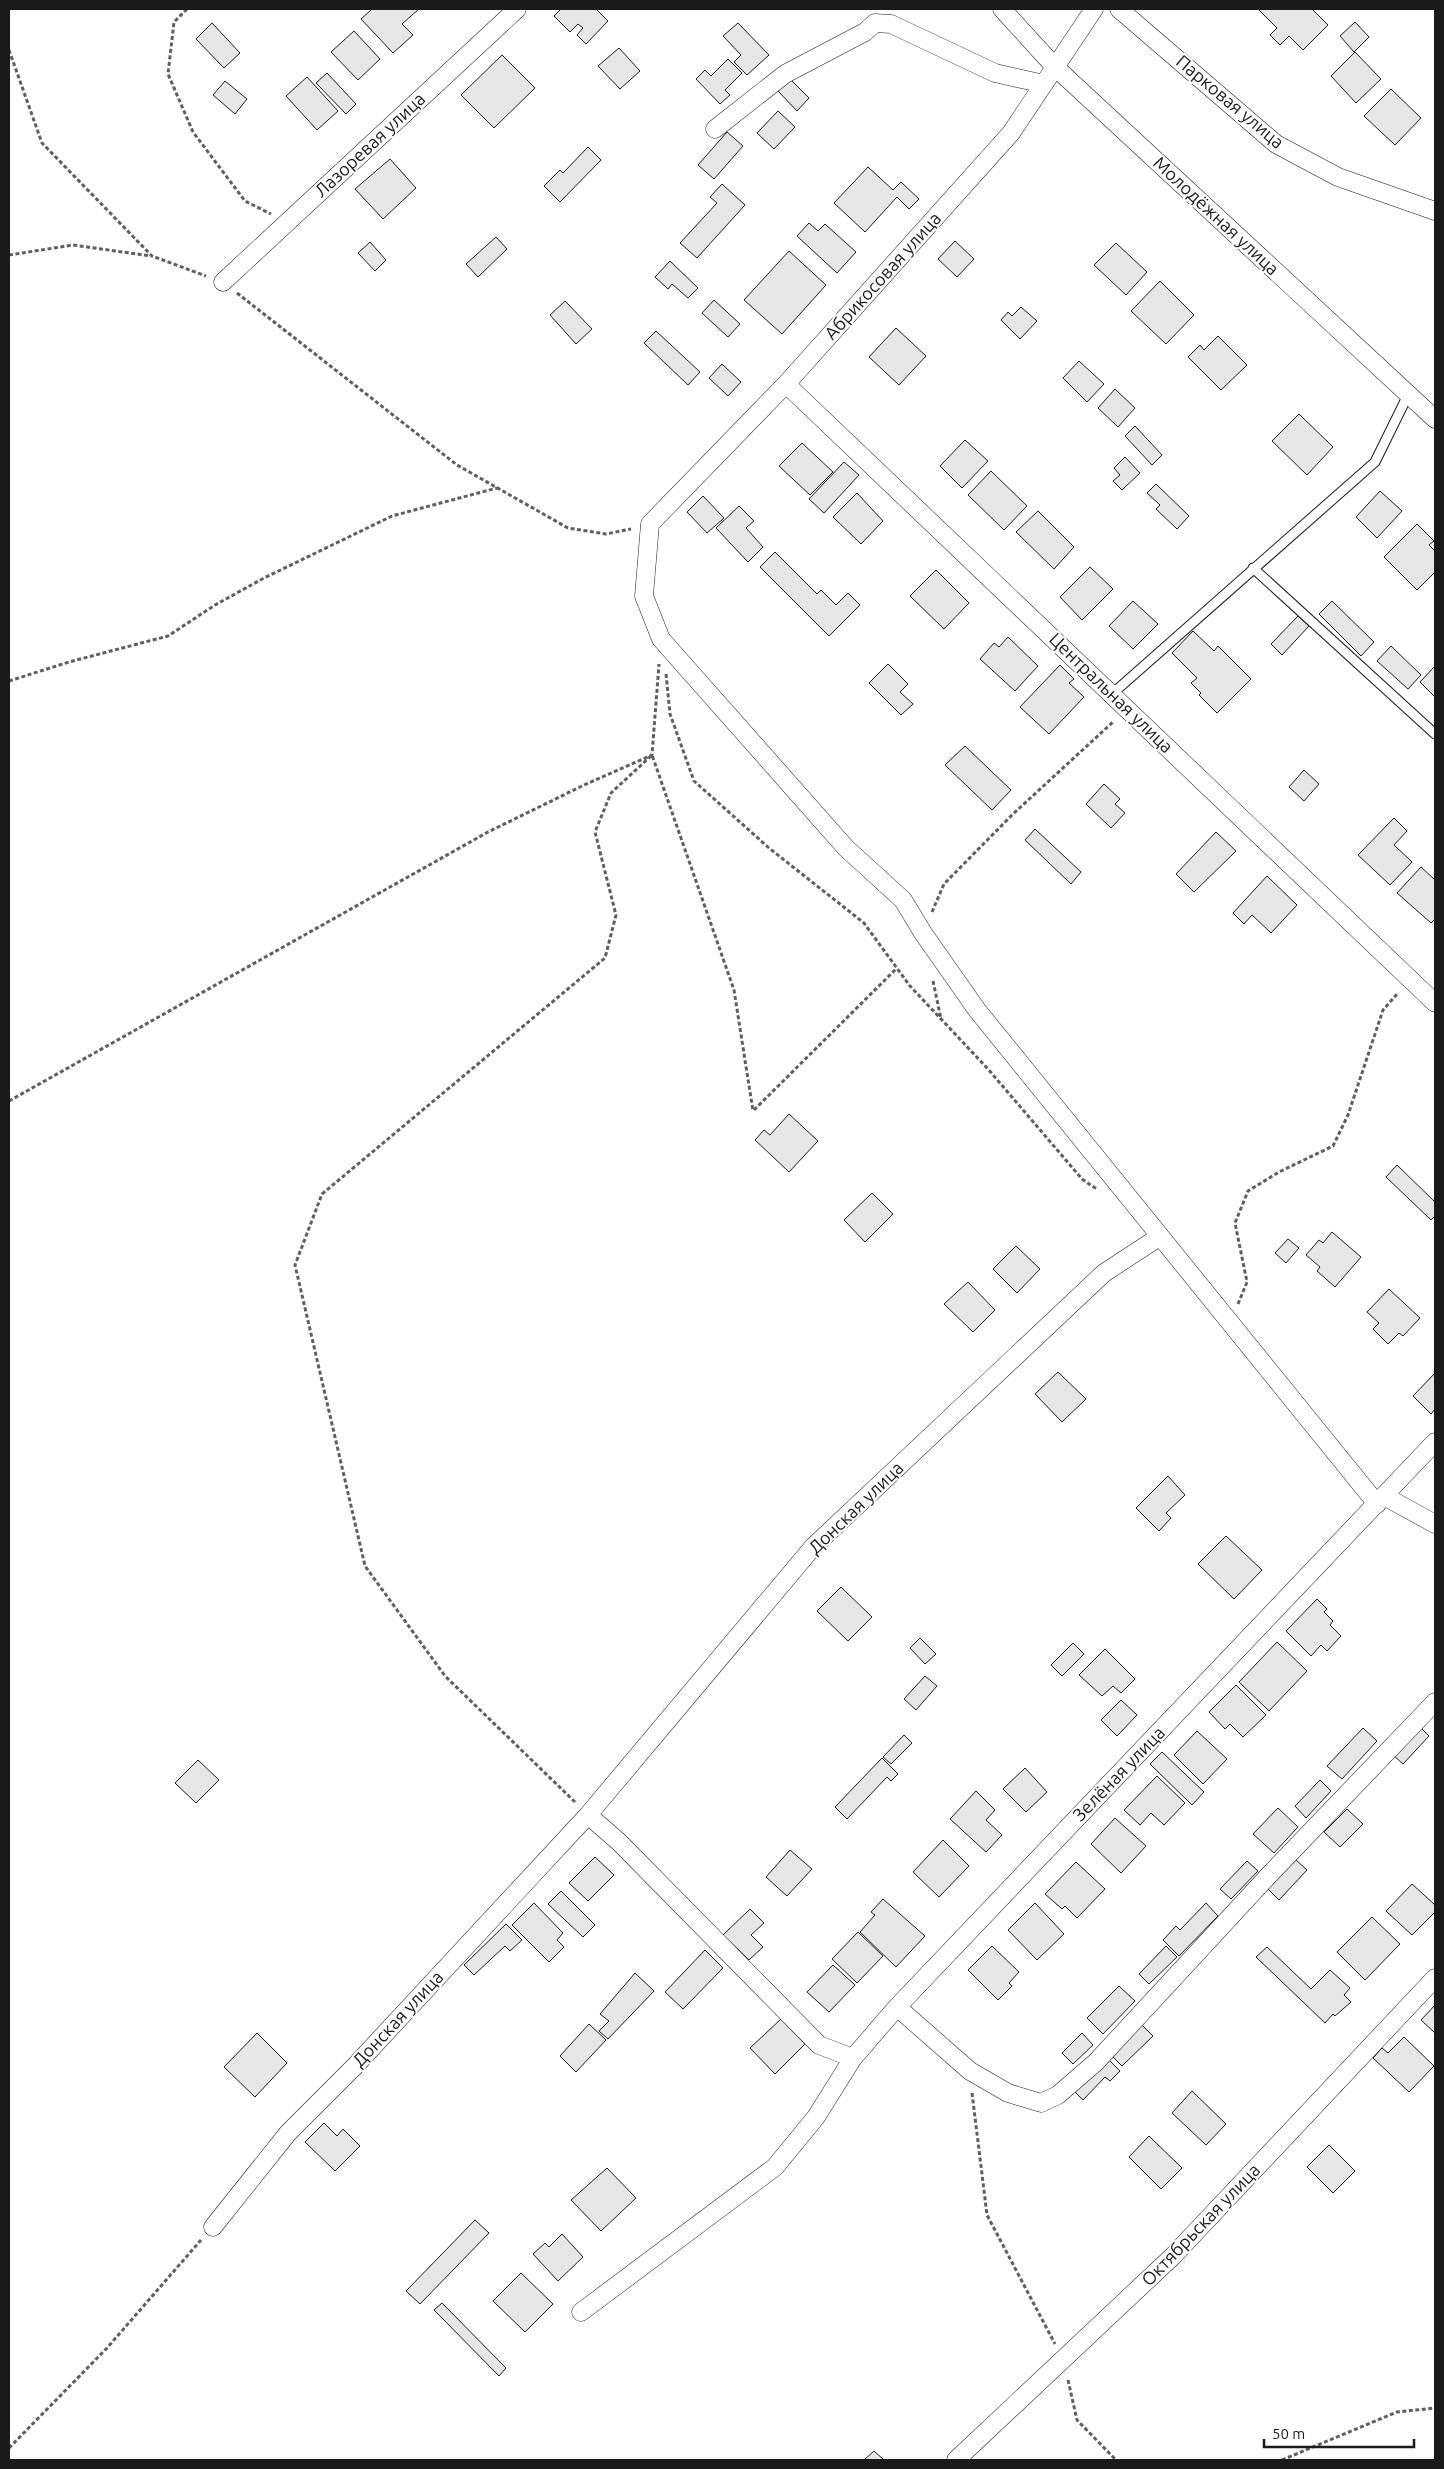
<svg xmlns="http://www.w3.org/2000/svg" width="1444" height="2469" viewBox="0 0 1444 2469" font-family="Ubuntu,sans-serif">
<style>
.building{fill:#e6e6e6;stroke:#1a1a1a}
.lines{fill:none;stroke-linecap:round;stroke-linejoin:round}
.service-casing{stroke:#1a1a1a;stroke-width:11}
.minor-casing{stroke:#1a1a1a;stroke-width:19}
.path{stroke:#5f5f5f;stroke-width:3;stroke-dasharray:4 2.5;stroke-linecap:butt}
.service{stroke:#fff;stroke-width:9}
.minor{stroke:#fff;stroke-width:18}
.labels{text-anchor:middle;stroke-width:4;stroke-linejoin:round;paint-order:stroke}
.street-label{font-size:18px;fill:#1a1a1a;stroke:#fff}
</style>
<rect width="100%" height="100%" fill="#fff"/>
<!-- building -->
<path class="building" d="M372,9H419L402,24L413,35L393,53L361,19Z
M561,9H596L608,21L586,44L577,35L583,28L578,24L570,32L554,16Z
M1258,9H1312L1328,25L1303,50L1289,36L1280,45L1270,35L1277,28Z
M1355,22L1369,37L1354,52L1340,36Z
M212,23L240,53L224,68L196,39Z
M738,23L769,55L747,75L734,62L741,55L723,36Z
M354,31L380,59L358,80L331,52Z
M619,48L640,71L620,89L598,66Z
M1355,52L1381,79L1356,103L1331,76Z
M502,55L535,88L494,128L461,95Z
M728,59L742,73L725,90L730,95L720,104L696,79L705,70L711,76Z
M327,73L356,104L346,114L316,83Z
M307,77L338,111L317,130L286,96Z
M790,79L809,98L797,111L778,91Z
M225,81L247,99L235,114L213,95Z
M1391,89L1421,118L1395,145L1364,116Z
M778,111L795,127L774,149L757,133Z
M727,132L743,146L714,179L698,165Z
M588,147L601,160L560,202L544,186L560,170L563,173Z
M390,159L416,188L383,219L355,189Z
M868,167L893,190L901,182L919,199L909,209L897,197L865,232L834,203Z
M722,184L745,205L697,258L680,243L717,203L710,197Z
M809,223L818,231L825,224L856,252L837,273L797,236Z
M496,237L507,249L478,277L466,264Z
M955,241L974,259L957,277L938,259Z
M370,242L386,260L375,271L358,253Z
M1116,243L1147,272L1126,295L1094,265Z
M789,251L826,285L782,334L744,300Z
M670,261L698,288L688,298L672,284L668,289L655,277Z
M1160,281L1194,315L1166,344L1131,311Z
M714,300L740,324L728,337L702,313Z
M565,301L592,329L576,344L550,315Z
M1021,307L1037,321L1020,339L1001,320L1008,312L1012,316Z
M896,328L926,356L899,385L869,357Z
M656,331L700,372L688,385L644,343Z
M1218,336L1247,365L1221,390L1188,357L1200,345L1204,350Z
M1079,361L1104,384L1087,402L1063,378Z
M722,364L741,382L728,396L709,378Z
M1115,389L1135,408L1118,427L1098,408Z
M1299,414L1333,447L1307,475L1272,441Z
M1135,426L1162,455L1152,465L1125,436Z
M965,440L988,461L962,488L940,466Z
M802,443L833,472L810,495L779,466Z
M1125,457L1140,473L1122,490L1113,481L1120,475L1114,468Z
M844,462L859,475L824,513L809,499Z
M991,471L1027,506L1004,530L968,495Z
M1156,484L1189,516L1177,529L1156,509L1160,505L1147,493Z
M1380,491L1402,511L1377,538L1356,517Z
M857,493L883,521L861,544L833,517Z
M703,496L724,518L707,533L687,512Z
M739,506L754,521L746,528L763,547L748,562L716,528Z
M1038,511L1074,547L1054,569L1016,532Z
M1417,524L1434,541L1429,545L1435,551V572L1417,590L1384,557Z
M775,552L817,594L821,590L836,605L848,593L860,605L829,636L760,567Z
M1090,567L1113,589L1082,620L1060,597Z
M936,570L969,603L944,629L910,596Z
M1133,601L1158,624L1133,649L1109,626Z
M1332,601L1374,642L1361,656L1319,614Z
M1298,616L1309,626L1282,655L1271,644Z
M1193,631L1214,651L1218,646L1251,679L1217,713L1199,695L1201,693L1191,683L1197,678L1172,653Z
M1008,637L1038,666L1015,691L980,659L994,643L999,647Z
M1391,646L1421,675L1408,689L1377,661Z
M888,664L908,684L900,692L913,704L901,715L869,683Z
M1060,665L1074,679L1069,683L1084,697L1049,734L1020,707Z
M1435,666V697L1420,682Z
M965,746L1011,790L992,810L945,765Z
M1304,770L1319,784L1304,801L1289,787Z
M1104,784L1120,799L1115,804L1125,813L1111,828L1086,804Z
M1394,818L1407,831L1394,845L1412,862L1390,885L1358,855Z
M1035,829L1081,872L1071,884L1025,840Z
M1216,832L1236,851L1194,892L1176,874Z
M1421,867L1435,880V919L1431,923L1397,893Z
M1267,876L1297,905L1271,933L1252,915L1244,924L1233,913Z
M789,1114L818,1141L789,1172L755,1140L764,1130L770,1135Z
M1397,1165L1435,1202V1216L1431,1220L1386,1177Z
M872,1193L893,1214L865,1242L844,1220Z
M1332,1232L1361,1257L1335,1287L1317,1271L1320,1267L1306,1255L1319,1240L1323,1243Z
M1288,1239L1299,1248L1286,1263L1275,1253Z
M1016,1246L1040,1269L1017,1293L993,1269Z
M968,1282L995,1310L973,1332L944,1304Z
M1389,1289L1420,1318L1403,1336L1399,1333L1388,1344L1373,1329L1379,1323L1367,1312Z
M1058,1372L1086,1399L1062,1422L1035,1394Z
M1435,1373V1409L1431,1414L1413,1396Z
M1168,1476L1185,1495L1166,1513L1171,1518L1159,1531L1136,1508Z
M1226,1536L1262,1570L1234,1599L1198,1564Z
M841,1587L872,1617L848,1641L817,1611Z
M1317,1599L1327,1609L1324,1612L1333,1621L1330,1625L1341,1636L1327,1651L1321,1645L1311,1656L1286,1631Z
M920,1638L936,1654L925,1664L910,1648Z
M1277,1642L1307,1671L1269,1711L1239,1682Z
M1073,1643L1084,1654L1062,1676L1051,1665Z
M1105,1649L1135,1679L1121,1693L1113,1686L1102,1696L1079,1675Z
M925,1676L937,1686L916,1710L904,1699Z
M1236,1685L1266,1715L1243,1737L1230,1724L1225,1729L1209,1712Z
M1121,1700L1137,1715L1117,1736L1101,1720Z
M1418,1725L1429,1736L1403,1764L1391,1753Z
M1363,1728L1377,1741L1342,1779L1327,1766Z
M1197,1731L1227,1759L1203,1784L1174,1755Z
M904,1735L912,1743L891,1764L883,1757Z
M1162,1752L1204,1792L1192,1805L1150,1764Z
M882,1758L898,1774L891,1781L887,1777L847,1819L835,1807Z
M198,1760L219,1780L196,1803L175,1783Z
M1025,1768L1047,1792L1026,1812L1003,1789Z
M1157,1776L1185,1803L1164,1825L1151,1813L1140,1825L1124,1810Z
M1320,1780L1331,1791L1306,1818L1295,1806Z
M976,1791L995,1810L986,1820L1002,1835L986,1852L950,1819Z
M1278,1808L1298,1827L1274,1853L1253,1834Z
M1347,1809L1363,1824L1340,1847L1324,1832Z
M1115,1818L1146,1846L1121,1873L1091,1844Z
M943,1840L969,1866L939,1897L913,1872Z
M790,1850L812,1869L787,1896L766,1877Z
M595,1857L614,1875L588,1901L569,1883Z
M1294,1858L1307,1870L1279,1900L1266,1887Z
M1247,1861L1258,1871L1231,1899L1220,1889Z
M1076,1862L1105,1889L1077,1918L1065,1906L1062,1909L1045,1894Z
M1412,1884L1435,1905V1912L1412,1935L1386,1911Z
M561,1891L595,1925L583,1937L548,1904Z
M883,1899L925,1936L896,1967L860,1932L875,1915L871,1912Z
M534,1903L563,1933L557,1940L564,1947L549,1962L512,1925Z
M1035,1903L1064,1934L1037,1960L1008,1930Z
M1206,1903L1218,1916L1179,1956L1163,1940L1176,1926L1180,1930Z
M750,1909L764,1923L751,1935L763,1947L749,1960L723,1935Z
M1372,1917L1400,1944L1365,1980L1337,1952Z
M506,1924L522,1940L510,1951L505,1946L474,1975L464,1965Z
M858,1932L883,1956L857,1983L832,1959Z
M992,1946L1019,1972L1009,1983L1012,1986L998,2000L968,1970Z
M1166,1946L1177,1957L1149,1984L1139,1974Z
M1267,1947L1311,1989L1330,1970L1350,1988L1344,1995L1351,2002L1335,2016L1333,2014L1325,2023L1256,1957Z
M705,1950L723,1968L683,2009L665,1992Z
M833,1965L855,1985L829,2012L807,1992Z
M635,1973L654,1991L608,2039L599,2031L609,2021L600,2014Z
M1119,1986L1135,2001L1103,2034L1087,2018Z
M1435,2005V2033L1421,2020Z
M781,2019L805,2044L775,2074L750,2048Z
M1139,2022L1153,2036L1122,2066L1108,2052Z
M589,2024L606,2040L576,2072L560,2056Z
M257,2033L287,2063L255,2097L224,2067Z
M1082,2033L1093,2045L1073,2064L1062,2053Z
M1404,2037L1434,2066L1409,2092L1373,2058L1382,2048L1388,2053Z
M1105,2056L1120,2071L1110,2081L1105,2077L1083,2100L1072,2089Z
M1192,2091L1226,2124L1206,2145L1172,2113Z
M324,2123L337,2136L343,2129L360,2146L335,2171L305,2142Z
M1149,2136L1182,2168L1161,2189L1129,2157Z
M1329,2145L1355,2171L1333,2193L1307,2167Z
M607,2168L636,2198L601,2231L571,2200Z
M475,2220L489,2233L420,2304L406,2291Z
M562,2234L583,2257L558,2281L533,2254L545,2243L549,2247Z
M521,2273L553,2304L525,2332L493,2301Z
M442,2303L506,2368L499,2376L434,2310Z
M874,2451L884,2460H864Z"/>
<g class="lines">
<!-- service casing -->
<g class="service-casing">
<path id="service" d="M1253,568L1435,734
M1112,694L1375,462L1408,395"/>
</g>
<!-- minor casing -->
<g class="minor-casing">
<path id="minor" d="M1002,9L1055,67L1435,419
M1094,9L1011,133L786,384L650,524L644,596L661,639L846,848L903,900L923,933L977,1010L1377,1504
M1119,9L1276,144L1338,177L1435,211
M715,129L785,74L865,32L875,23L891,24L995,73L1044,84
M223,282L517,9
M786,384L1435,1003
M1384,1496L1435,1524
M588,1815L813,1547L1104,1273L1159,1237
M897,2007L970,2071L1008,2093L1041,2103L1058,2095L1096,2062L1270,1874L1435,1702
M213,2227L288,2133L354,2067L588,1815L619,1842L819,2045L853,2058
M581,2312L775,2167L816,2117L853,2058L897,2007L1435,1442
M956,2460L1173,2256L1435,1978"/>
</g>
<!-- path -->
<path class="path" d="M187,9L174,22L168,74L193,132L245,201L271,214
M9,50L42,143L152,256L206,276
M9,255L73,245L151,256
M237,293L457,465L568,528L606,534L631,529
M666,674L670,714L694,781L769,848L864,923L910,986L988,1069L1082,1179L1098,1190
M9,681L69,662L168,636L215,605L264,578L392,516L497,488
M932,912L944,884L1013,814L1114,721
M933,981L941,1019
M9,1101L488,832L584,785L652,755L659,664
M754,1110L897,968
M1238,1304L1247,1282L1235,1223L1248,1191L1279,1172L1333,1146L1348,1115L1383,1010L1398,993
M575,1802L445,1676L365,1566L295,1265L322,1194L605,958L616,915L595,832L611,793L652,755L734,990L753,1111
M972,2093L987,2215L1055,2344
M1068,2380L1077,2420L1116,2460
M9,2448L107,2348L201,2240
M1282,2460L1397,2412L1435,2408"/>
<!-- service -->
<use href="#service" class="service"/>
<!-- minor -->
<use href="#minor" class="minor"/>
</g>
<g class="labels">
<!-- street labels -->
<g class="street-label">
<text transform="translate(1230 102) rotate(40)" y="6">Парковая улица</text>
<text transform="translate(370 145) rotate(-43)" y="6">Лазоревая улица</text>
<text transform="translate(1216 216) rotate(43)" y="6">Молодёжная улица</text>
<text transform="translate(883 276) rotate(-48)" y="6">Абрикосовая улица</text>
<text transform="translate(1111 693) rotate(44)" y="6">Центральная улица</text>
<text transform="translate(856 1508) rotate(-44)" y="6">Донская улица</text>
<text transform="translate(1119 1774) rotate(-46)" y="6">Зелёная улица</text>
<text transform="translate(398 2019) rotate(-47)" y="6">Донская улица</text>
<text transform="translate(1201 2225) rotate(-46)" y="6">Октябрьская улица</text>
</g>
</g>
<!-- border -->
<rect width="1444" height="2469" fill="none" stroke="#1a1a1a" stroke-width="20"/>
<!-- scale -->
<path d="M1264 2439v8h150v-8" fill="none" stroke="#1a1a1a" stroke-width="2.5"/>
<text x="1272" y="2439" font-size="15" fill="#1a1a1a" stroke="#ffffff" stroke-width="4" paint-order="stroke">50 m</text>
</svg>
